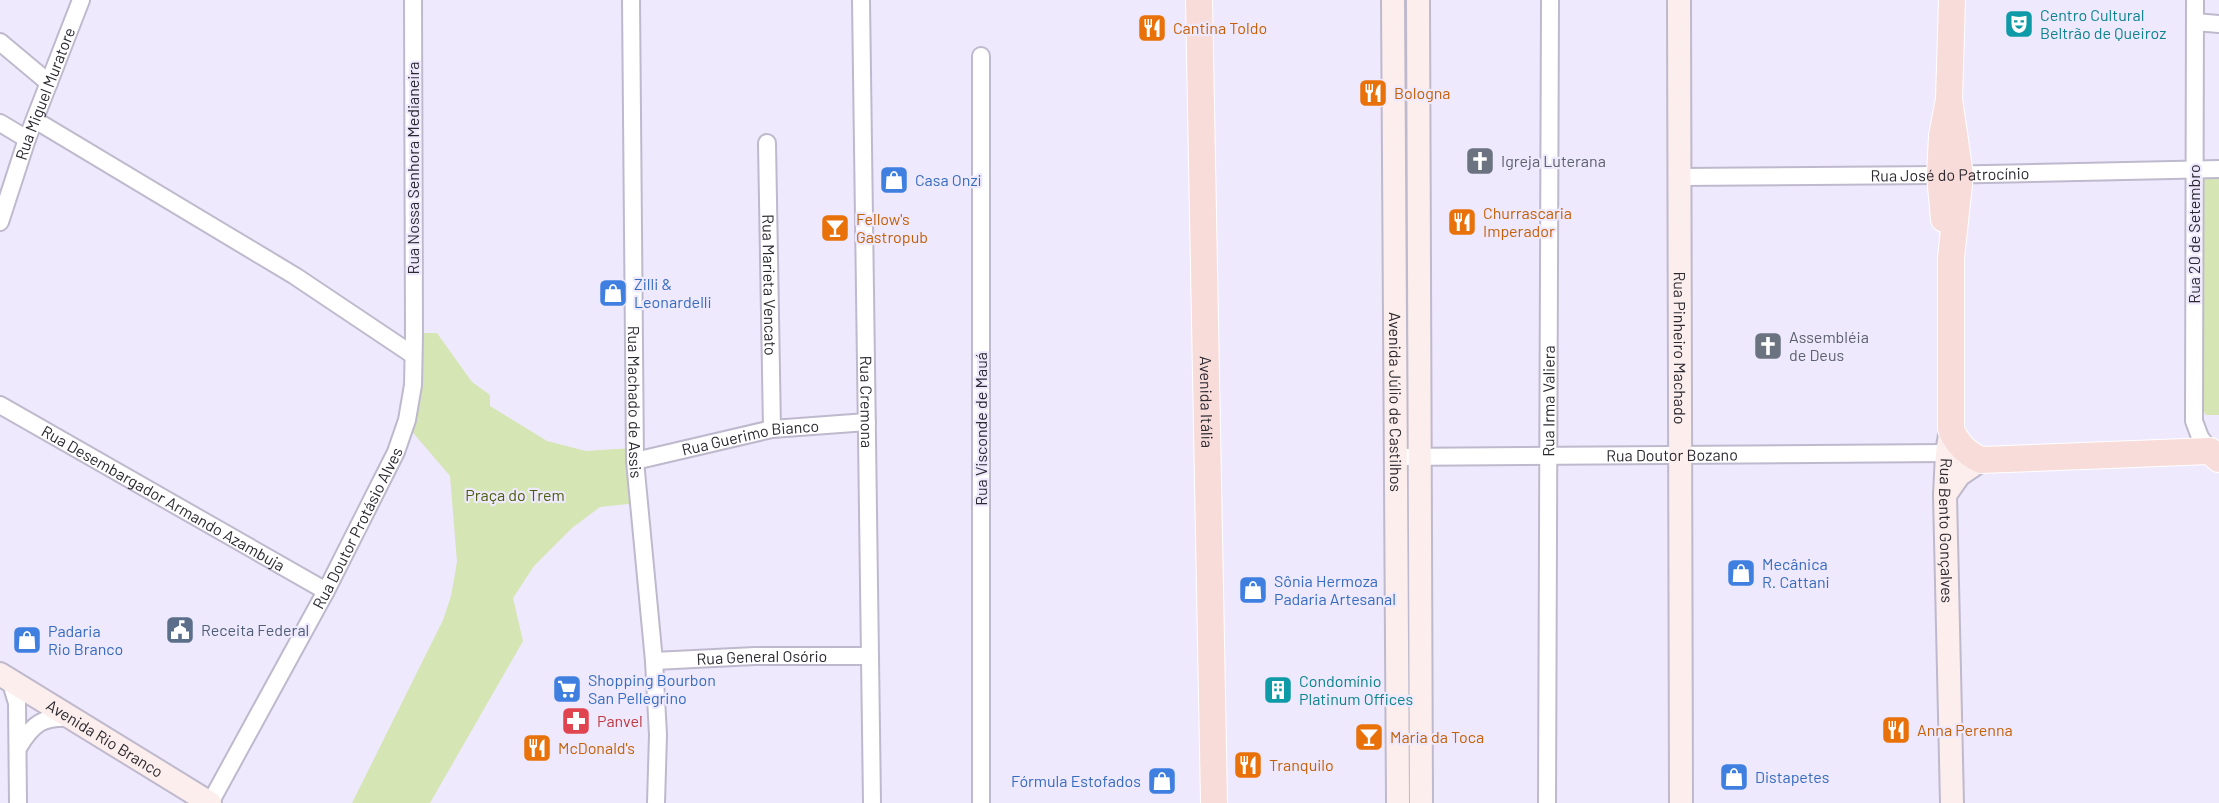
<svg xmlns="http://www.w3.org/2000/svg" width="2219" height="803" viewBox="0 0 2219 803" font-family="Barlow,sans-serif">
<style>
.green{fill:#d5e5b3}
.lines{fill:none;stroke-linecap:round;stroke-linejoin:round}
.street-casing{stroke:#bfb9cd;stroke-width:20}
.secondary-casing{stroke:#bfb9cd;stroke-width:26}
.primary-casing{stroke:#fff;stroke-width:28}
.street{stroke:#fff;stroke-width:16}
.secondary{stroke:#fbeeec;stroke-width:22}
.primary{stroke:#f7dcda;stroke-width:26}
.labels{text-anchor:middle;stroke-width:4.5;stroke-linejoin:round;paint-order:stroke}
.culture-label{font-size:16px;fill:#0d838f;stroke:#efe9fe;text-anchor:start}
.food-label{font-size:16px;fill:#c56008;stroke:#efe9fe;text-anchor:start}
.street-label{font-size:16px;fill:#2b2830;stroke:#efe9fe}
.worship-label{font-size:16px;fill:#5b616d;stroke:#efe9fe;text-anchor:start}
.shop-label{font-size:16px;fill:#366cbe;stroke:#efe9fe;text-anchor:start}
.park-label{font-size:16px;fill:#4b5e0a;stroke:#efe9fe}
.service-label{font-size:16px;fill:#4e5e75;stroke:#efe9fe;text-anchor:start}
.health-label{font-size:16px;fill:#be3a42;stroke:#efe9fe;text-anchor:start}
</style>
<rect width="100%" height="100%" fill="#efe9fe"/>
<!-- green -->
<path class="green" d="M2219,174V415H2206L2203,411V175Z
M415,333H437L472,382L490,395V406L547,441L586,451L632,448L637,503L600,507L572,528L534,566L513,598L523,641L430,803H352L443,620L451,596L457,562L450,476L409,428Z"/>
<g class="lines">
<!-- street casing -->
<g class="street-casing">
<g id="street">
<path id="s1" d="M631,0L635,461L654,661L658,735L656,803"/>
<path id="s2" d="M861,0L872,803"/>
<path d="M2195,0L2194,421L2200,437L2210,451"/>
<path d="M2195,22L2219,24"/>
<path d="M0,42L49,83"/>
<path d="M981,56V803"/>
<path d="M35,120L295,276L413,355"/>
<path d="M0,123L27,139"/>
<path id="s3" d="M767,143L772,429"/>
<path id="s4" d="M1680,177L1940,175L2219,169"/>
<path id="s5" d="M0,222L27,139L81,0"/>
<path id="s6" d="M0,405L326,591"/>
<path id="s7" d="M1396,457L1947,453"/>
<path id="s8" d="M635,461L772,429L867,422"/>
<path id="s9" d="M654,661L755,656H870"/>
<path d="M10,680L17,703L18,803"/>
<path d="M18,748C33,723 43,716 72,718"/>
<path id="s10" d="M210,803L326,591L396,452L407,420L413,385L414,336L413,0"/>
<path id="s11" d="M1547,803L1550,0"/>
</g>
</g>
<!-- secondary casing -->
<g class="secondary-casing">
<g id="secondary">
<path id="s12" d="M1393,0L1398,803"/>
<path d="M1418,0L1421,803"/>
<path id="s13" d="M1679,0L1681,803"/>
<path id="s14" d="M1951,429L1947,453L1945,495L1952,803"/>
<path d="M1945,495L1959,475L1981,460"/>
<path id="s15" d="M0,674L210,803"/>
</g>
</g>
<!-- primary casing -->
<g class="primary-casing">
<g id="primary">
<path id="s16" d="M1199,0L1214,803"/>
<path d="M1949,99L1960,175L1951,258V429C1957,444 1966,453 1981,460L2210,451L2219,459"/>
<path d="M1944,219L1940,175L1942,136L1949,99L1952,0"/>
</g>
</g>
<!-- street -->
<use href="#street" class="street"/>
<!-- secondary -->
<use href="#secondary" class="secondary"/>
<!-- primary -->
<use href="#primary" class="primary"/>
</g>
<!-- icons -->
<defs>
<g id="theatre-square" transform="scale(1.5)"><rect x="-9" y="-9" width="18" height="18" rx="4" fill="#0f9aa8" stroke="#efe9fe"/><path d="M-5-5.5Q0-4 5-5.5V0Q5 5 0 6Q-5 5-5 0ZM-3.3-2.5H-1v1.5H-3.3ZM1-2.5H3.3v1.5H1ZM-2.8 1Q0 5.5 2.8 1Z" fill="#fff"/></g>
<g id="restaurant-square" transform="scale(1.5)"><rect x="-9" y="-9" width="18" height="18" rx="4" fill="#e8710a" stroke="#efe9fe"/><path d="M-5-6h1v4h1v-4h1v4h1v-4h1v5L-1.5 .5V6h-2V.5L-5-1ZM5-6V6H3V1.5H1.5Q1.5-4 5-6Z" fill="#fff"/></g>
<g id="church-square" transform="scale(1.5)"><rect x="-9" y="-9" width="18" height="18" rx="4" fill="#6b7280" stroke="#efe9fe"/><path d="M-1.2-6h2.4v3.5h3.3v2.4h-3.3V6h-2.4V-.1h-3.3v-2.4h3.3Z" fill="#fff"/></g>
<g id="shop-square" transform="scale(1.5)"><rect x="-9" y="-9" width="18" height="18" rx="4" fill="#3f7fe0" stroke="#efe9fe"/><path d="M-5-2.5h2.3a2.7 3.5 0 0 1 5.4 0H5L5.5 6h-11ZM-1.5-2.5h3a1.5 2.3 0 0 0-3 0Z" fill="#fff"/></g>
<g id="bar-square" transform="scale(1.5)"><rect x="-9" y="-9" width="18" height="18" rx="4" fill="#e8710a" stroke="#efe9fe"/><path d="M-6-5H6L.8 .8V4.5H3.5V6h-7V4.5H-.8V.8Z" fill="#fff"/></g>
<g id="civic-square" transform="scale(1.5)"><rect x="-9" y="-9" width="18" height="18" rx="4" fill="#5c6f8a" stroke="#efe9fe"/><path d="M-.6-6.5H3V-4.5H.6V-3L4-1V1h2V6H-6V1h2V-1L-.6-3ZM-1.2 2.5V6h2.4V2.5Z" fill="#fff"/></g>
<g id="supermarket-square" transform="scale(1.5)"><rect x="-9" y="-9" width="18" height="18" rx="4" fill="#3f7fe0" stroke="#efe9fe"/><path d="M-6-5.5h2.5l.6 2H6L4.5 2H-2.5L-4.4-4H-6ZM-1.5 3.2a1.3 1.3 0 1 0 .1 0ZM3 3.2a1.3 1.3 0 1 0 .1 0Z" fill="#fff"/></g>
<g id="building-square" transform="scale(1.5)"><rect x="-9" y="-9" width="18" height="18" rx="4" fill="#0f9aa8" stroke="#efe9fe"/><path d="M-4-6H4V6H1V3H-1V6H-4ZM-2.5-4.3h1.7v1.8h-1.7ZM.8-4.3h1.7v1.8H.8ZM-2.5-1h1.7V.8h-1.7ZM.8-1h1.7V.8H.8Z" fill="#fff"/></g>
<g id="pharmacy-square" transform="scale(1.5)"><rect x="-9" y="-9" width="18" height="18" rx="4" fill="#e0444e" stroke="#efe9fe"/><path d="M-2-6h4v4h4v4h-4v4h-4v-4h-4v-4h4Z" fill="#fff"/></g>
</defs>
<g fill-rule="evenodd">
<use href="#theatre-square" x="2019" y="24"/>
<use href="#restaurant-square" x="1152" y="28"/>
<use href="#restaurant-square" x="1373" y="93"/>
<use href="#church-square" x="1480" y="161"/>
<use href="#shop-square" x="894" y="180"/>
<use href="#restaurant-square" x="1462" y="222"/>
<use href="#bar-square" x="835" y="228"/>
<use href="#shop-square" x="613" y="293"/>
<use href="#church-square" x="1768" y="346"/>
<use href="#shop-square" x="1741" y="573"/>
<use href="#shop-square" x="1253" y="590"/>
<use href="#civic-square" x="180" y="630"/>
<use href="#shop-square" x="27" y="640"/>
<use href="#supermarket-square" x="567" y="689"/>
<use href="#building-square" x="1278" y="690"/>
<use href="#pharmacy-square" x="576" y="721"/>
<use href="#restaurant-square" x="1896" y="730"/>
<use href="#bar-square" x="1369" y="737"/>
<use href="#restaurant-square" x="537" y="748"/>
<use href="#restaurant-square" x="1248" y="765"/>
<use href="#shop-square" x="1734" y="777"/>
<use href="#shop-square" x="1162" y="781"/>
</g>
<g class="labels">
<!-- culture labels -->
<g class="culture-label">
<text x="2040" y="21">Centro Cultural<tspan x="2040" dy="18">Beltrão de Queiroz</tspan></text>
<text x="1299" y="687">Condomínio<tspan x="1299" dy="18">Platinum Offices</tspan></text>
</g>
<!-- food labels -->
<g class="food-label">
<text x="1173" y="34">Cantina Toldo</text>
<text x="1394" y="99">Bologna</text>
<text x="1483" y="219">Churrascaria<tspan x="1483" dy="18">Imperador</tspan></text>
<text x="856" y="225">Fellow's<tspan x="856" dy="18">Gastropub</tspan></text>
<text x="1917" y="736">Anna Perenna</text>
<text x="1390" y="743">Maria da Toca</text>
<text x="558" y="754">McDonald's</text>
<text x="1269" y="771">Tranquilo</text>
</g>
<!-- street labels -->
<g class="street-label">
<text dy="6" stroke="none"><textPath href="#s5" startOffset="136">Rua Miguel Muratore</textPath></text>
<text transform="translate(413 168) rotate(-90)" y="6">Rua Nossa Senhora Medianeira</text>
<text dy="6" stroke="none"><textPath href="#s4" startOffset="270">Rua José do Patrocínio</textPath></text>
<text transform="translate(2194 234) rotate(-90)" y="6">Rua 20 de Setembro</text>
<text dy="6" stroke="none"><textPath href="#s3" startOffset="142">Rua Marieta Vencato</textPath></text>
<text dy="6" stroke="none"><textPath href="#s13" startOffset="348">Rua Pinheiro Machado</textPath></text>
<text dy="6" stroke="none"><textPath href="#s11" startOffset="402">Rua Irma Valiera</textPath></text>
<text dy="6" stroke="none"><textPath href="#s1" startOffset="402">Rua Machado de Assis</textPath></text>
<text dy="6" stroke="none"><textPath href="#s2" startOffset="402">Rua Cremona</textPath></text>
<text dy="6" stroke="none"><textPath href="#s16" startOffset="402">Avenida Itália</textPath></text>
<text dy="6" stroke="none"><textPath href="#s12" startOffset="402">Avenida Júlio de Castilhos</textPath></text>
<text transform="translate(981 429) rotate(-90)" y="6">Rua Visconde de Mauá</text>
<text dy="6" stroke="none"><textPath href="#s8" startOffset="118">Rua Guerimo Bianco</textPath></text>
<text dy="6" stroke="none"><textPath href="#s7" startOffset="276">Rua Doutor Bozano</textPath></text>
<text dy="6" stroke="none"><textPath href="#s6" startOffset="188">Rua Desembargador Armando Azambuja</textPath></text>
<text dy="6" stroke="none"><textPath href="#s10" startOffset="312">Rua Doutor Protásio Alves</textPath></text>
<text dy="6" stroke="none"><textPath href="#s14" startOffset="102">Rua Bento Gonçalves</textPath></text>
<text dy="6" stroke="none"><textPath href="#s9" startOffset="108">Rua General Osório</textPath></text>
<text dy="6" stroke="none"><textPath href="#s15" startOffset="123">Avenida Rio Branco</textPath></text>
</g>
<!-- worship labels -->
<g class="worship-label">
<text x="1501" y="167">Igreja Luterana</text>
<text x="1789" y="343">Assembléia<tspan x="1789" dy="18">de Deus</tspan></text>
</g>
<!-- shop labels -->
<g class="shop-label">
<text x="915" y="186">Casa Onzi</text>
<text x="634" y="290">Zilli &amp;<tspan x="634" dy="18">Leonardelli</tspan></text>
<text x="1762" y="570">Mecânica<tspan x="1762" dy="18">R. Cattani</tspan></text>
<text x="1274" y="587">Sônia Hermoza<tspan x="1274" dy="18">Padaria Artesanal</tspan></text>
<text x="48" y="637">Padaria<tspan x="48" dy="18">Rio Branco</tspan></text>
<text x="588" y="686">Shopping Bourbon<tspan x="588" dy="18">San Pellegrino</tspan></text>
<text x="1755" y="783">Distapetes</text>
<text x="1141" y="787" text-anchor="end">Fórmula Estofados</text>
</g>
<!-- park labels -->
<g class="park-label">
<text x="515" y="501">Praça do Trem</text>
</g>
<!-- service labels -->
<g class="service-label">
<text x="201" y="636">Receita Federal</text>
</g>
<!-- health labels -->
<g class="health-label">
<text x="597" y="727">Panvel</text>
</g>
</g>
</svg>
